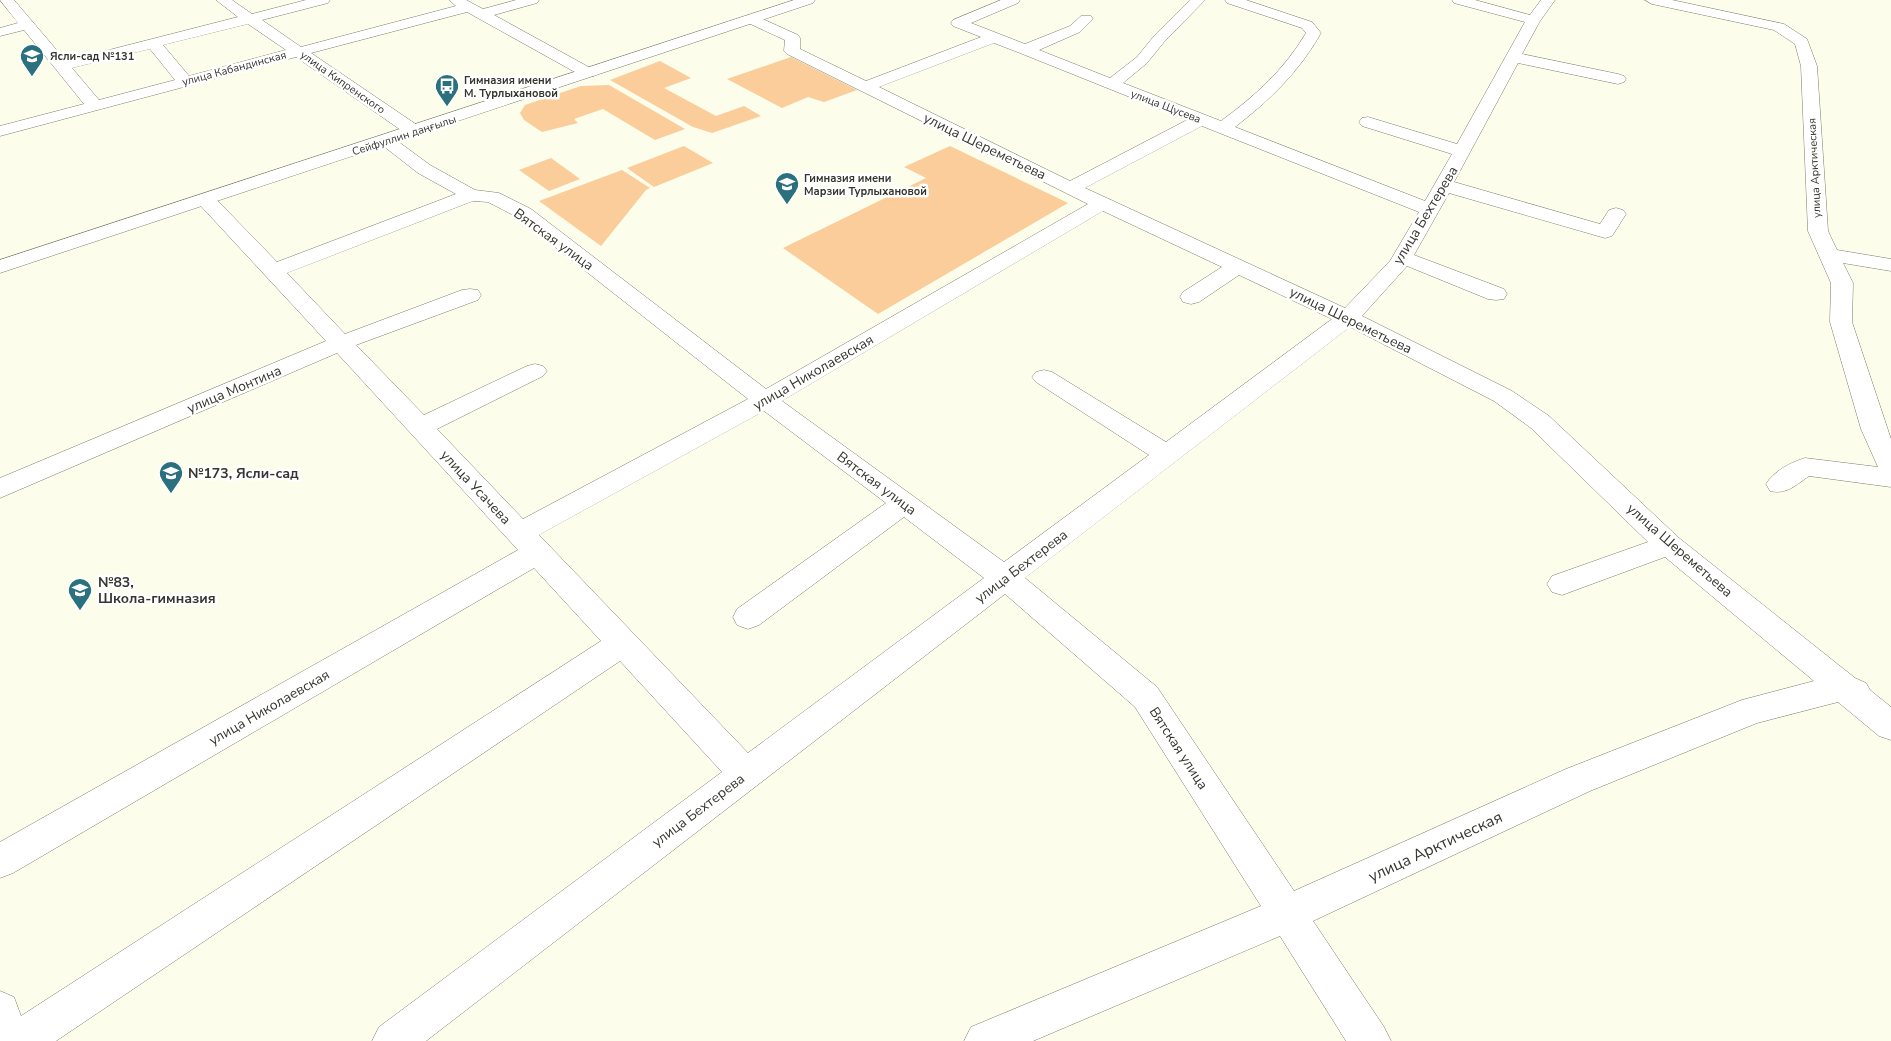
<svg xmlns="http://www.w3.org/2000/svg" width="1891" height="1041" viewBox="0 0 1891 1041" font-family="'Nunito Sans',sans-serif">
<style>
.green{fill:#fbcd9a}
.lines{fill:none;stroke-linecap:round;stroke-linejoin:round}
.street-casing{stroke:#7c7d6d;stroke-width:1}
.secondary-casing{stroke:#7c7d6d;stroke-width:1}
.street{fill:#fff;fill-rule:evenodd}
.secondary{fill:#fff;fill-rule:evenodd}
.labels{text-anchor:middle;stroke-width:5;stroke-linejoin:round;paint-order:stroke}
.far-poi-label{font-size:11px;font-weight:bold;fill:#35362f;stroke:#fff;text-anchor:start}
.far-street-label{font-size:11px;fill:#35362f;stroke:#fff}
.street-label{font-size:14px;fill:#35362f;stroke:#fff}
.poi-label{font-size:14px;font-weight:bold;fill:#35362f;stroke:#fff;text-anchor:start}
.near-street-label{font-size:16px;fill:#35362f;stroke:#fff}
</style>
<rect width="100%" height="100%" fill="#fcfdea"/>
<!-- green -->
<path class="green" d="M791,57L857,90L824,102L808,97L782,108L727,79Z
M660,61L691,78L664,88L716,116L744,106L761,116L712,133L693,127L610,80Z
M609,85L685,129L655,140L603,109L574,119L578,123L542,132L524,120L520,113L525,105L581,86Z
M684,146L713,163L654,187L627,168Z
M950,146L1068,203L878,314L783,248L926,178L904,167Z
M551,158L580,179L549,191L519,170Z
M622,170L650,188L646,190L601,246L539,201Z"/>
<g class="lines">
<!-- street casing -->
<g class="street-casing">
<path id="street" d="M0,0H14L66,61L238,17L216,0H232L252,14L306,0H330L328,3L262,20L301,47L456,6L449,0H466L483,9L516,0H539L537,3L494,15L594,70L596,73L594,76H582L467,12L311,53L420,127L423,131L420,135L414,136L408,135L296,57L0,136V126L84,104L24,30L0,36V28L18,23ZM248,24L286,50L189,76L163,45ZM150,49L175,80L99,100L72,68Z
M1001,0H1020L1018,3L971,23L1025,44L1070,26L1081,16H1091L1093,19L1080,32L1039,50L1110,78L1137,57L1154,36L1190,0H1205L1164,42L1147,63L1123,83L1221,121C1255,96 1284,70 1306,33L1302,28L1227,3L1225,0H1246L1312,22L1321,33C1299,72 1270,100 1235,127L1425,201L1452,154L1362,126L1359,122L1362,118L1368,117L1457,144L1525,22L1454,3L1452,0H1475L1530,15L1541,0H1555L1540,21L1522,54L1618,74L1624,76L1626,79L1624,82L1618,84L1518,63L1454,182L1600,224L1609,210L1616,208L1623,210L1626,214L1612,236L1605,238L1449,193L1414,255L1504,289L1507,294L1504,299L1496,300L1488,299L1407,266L1362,316L1512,391L1549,416L1679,538L1855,678L1866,683L1870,690L1891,707V740L1879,736L1838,702L1757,723L1590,791L1313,921L1384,1027L1391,1041H1346L1280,936L1033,1041H964L971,1027L1261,906L1135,707L1005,594L426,1041H372L379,1027L722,772L620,661L56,1041H0V991L14,997L21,1016L601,641L534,568L13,873L0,878V842L518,550L337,353L0,498V478L326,341L199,204L196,200L199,196L206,194L213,196L277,262L456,194L418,173L377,141L380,137L386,136L392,137L430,165L475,190L499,193L531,209L766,389L1088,204L787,54L784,51L785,40L746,22L744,19L746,16H756L798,35L800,38V49L866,81L981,37L953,26L951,23L953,20ZM994,43L1020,53L1187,120L1070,181L879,87ZM1202,126L1217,132L1419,212L1390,261L1345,308L1085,188ZM473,201L488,202L517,217L748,399L523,519L437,429L543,376L547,371L543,366L535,364L527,366L424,415L356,345L478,300L481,295L478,290L470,289L462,290L345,334L287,273ZM1103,211L1222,267L1183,292L1180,297L1183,302L1191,304L1199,302L1239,275L1332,319L1166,442L1052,372L1044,370L1036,372L1032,377L1036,382L1149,455L1004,562L782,401ZM1350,327L1494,401L1531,428L1648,542L1552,576L1547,584L1552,592L1562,595L1665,557L1814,681L1742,700L1566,769L1294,891L1157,687L1025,578ZM764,411L886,503L737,609L733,617L737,625L748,629L759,625L904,517L984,578L748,753L539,535Z
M1645,0H1672L1784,24L1807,39L1817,66L1828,231L1837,250L1891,259V271L1843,263L1853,283L1852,322L1891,439V487L1809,476C1796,485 1786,495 1770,491L1766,484C1773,472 1791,462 1805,458L1878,467L1861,429L1830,322L1831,283L1808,231L1801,66L1795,44L1774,30L1652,4Z"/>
</g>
<!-- secondary casing -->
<g class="secondary-casing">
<path id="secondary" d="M794,0H815L813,3L0,273V260Z"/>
</g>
<!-- street -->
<use href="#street" class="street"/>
<!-- secondary -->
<use href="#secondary" class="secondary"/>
</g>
<!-- icons -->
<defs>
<g id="school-pin" transform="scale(1.25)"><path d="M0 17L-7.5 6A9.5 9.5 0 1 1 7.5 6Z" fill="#2b707f" stroke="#fff"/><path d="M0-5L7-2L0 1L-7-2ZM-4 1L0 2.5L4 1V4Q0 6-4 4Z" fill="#fff"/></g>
<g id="bus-pin" transform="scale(1.25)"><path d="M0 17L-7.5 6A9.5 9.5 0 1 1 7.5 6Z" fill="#2b707f" stroke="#fff"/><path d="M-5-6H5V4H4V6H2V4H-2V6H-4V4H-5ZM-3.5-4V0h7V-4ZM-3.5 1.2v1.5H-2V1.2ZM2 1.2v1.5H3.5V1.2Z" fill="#fff"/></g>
</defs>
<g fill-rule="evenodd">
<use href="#school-pin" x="32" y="56"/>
<use href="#bus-pin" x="447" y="86"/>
<use href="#school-pin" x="787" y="184"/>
<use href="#school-pin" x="171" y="473"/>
<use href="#school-pin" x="80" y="590"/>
</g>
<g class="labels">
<!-- far-poi labels -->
<g class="far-poi-label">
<text x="50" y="60">Ясли-сад №131</text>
<text x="464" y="84">Гимназия имени<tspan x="464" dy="13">М. Турлыхановой</tspan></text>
<text x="804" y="182">Гимназия имени<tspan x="804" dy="13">Марзии Турлыхановой</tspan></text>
</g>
<!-- far-street labels -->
<g class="far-street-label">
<text transform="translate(234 68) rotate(-15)" y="4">улица Кабандинская</text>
<text transform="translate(343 82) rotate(35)" y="4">улица Кипренского</text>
<text transform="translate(1166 106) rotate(21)" y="4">улица Щусева</text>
<text transform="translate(404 135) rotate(-18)" y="4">Сейфуллин даңғылы</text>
<text transform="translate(1814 168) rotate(-93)" y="4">улица Арктическая</text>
</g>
<!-- street labels -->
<g class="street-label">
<text transform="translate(985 146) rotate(26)" y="5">улица Шереметьева</text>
<text transform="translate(1425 215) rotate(-59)" y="5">улица Бехтерева</text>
<text transform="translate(554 239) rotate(36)" y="5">Вятская улица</text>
<text transform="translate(1351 320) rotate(26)" y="5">улица Шереметьева</text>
<text transform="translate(813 372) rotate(-30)" y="5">улица Николаевская</text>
<text transform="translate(234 389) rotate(-23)" y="5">улица Монтина</text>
<text transform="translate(877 483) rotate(37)" y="5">Вятская улица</text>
<text transform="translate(476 487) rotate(47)" y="5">улица Усачева</text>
<text transform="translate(1680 550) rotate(41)" y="5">улица Шереметьева</text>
<text transform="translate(1021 566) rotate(-37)" y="5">улица Бехтерева</text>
<text transform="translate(269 707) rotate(-30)" y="5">улица Николаевская</text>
<text transform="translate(1179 748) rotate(57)" y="5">Вятская улица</text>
<text transform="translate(698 810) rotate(-37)" y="5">улица Бехтерева</text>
</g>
<!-- poi labels -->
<g class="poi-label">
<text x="188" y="478">№173, Ясли-сад</text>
<text x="98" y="587">№83,<tspan x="98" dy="16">Школа-гимназия</tspan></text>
</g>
<!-- near-street labels -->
<g class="near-street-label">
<text transform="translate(1435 846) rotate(-25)" y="6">улица Арктическая</text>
</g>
</g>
</svg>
